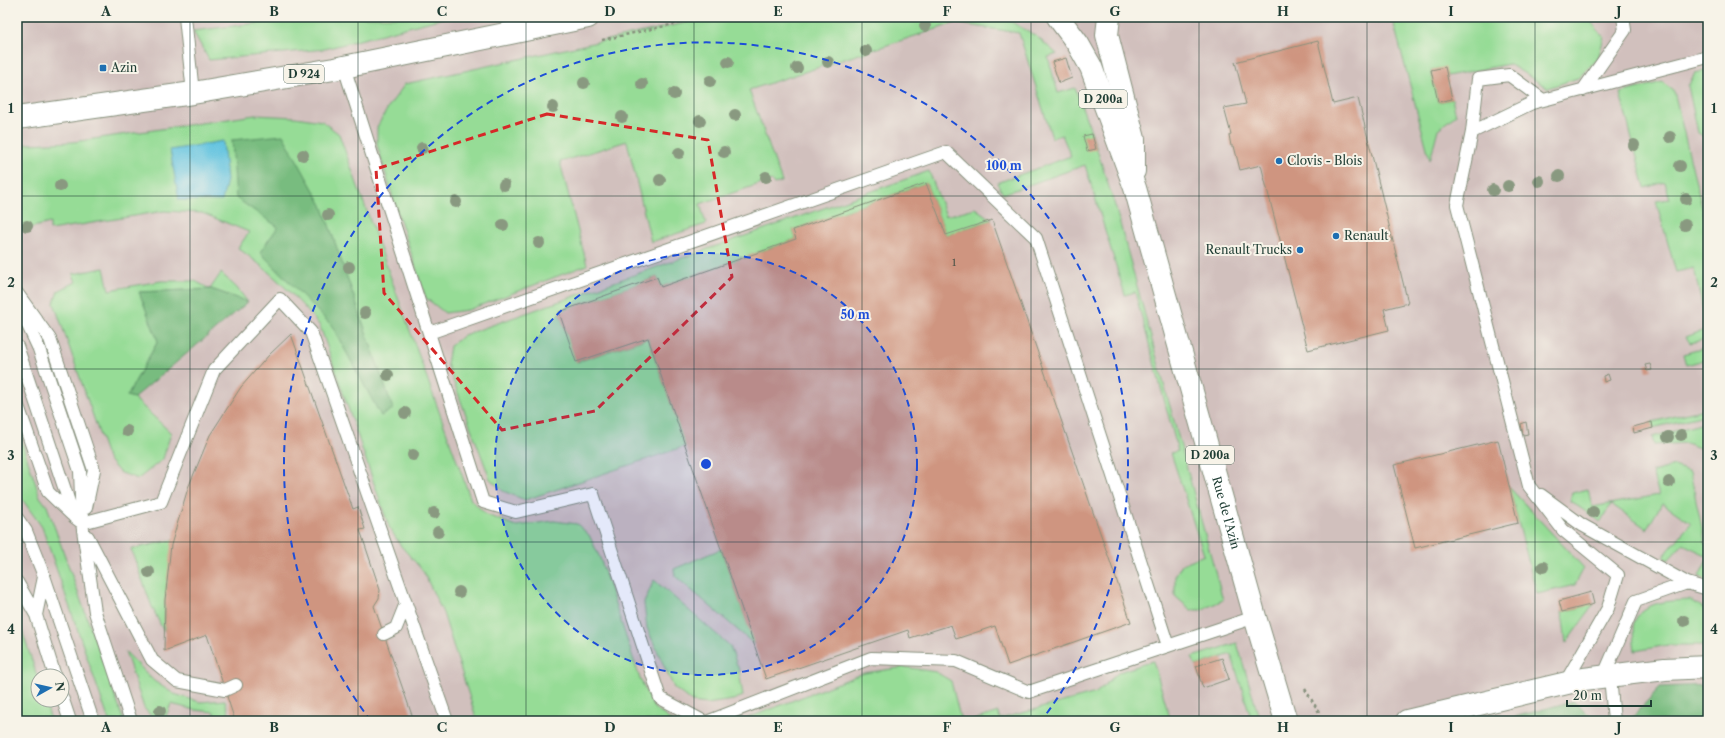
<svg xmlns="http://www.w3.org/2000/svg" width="1725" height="738" viewBox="0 0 1725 738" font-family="'Libre Caslon Text',serif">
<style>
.industrial{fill:#d1c0bd;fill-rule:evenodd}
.green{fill:#96dc96;stroke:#5a8c65}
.forest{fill:#78bc7f;stroke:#4c7c5a}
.water{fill:#61c3e0;stroke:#40808a}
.building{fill:#cf9580}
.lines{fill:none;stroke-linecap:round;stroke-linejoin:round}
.lane-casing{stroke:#86907c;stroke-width:14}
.street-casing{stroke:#86907c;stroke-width:24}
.primary-casing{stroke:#86907c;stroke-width:24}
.path{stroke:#86907c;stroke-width:2.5;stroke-dasharray:3 3;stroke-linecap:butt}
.lane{stroke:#fff;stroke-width:12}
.street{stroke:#fff;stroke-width:22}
.primary{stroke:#fff;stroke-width:22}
.tree{fill:#899980}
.marked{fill:none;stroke:#d62828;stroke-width:3;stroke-dasharray:8 5;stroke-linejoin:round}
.grid{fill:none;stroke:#1f3d34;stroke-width:1;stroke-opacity:0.55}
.ring{fill:none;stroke:#1d4ed8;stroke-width:2;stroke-dasharray:7 5}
.poi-dot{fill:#1f6fb2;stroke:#f7f3e8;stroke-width:1.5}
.labels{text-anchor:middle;stroke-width:4;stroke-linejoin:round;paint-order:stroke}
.number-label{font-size:10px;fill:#4b5347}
.shield{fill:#f7f3e8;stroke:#60746a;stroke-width:1}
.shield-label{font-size:11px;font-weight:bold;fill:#1f3d34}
.poi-label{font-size:12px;fill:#1f3d34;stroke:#f7f3e8;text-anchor:start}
.street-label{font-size:12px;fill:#1f3d34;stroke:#f7f3e8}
.centre{fill:#1d4ed8;stroke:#f7f3e8;stroke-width:2}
.ring-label{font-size:12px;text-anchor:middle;font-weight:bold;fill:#1d4ed8;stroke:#f7f3e8;stroke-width:4;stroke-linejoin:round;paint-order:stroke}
.neatline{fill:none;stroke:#1f3d34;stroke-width:1.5}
.grid-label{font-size:13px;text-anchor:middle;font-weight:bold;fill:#1f3d34}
</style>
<rect width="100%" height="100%" fill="#f7f3e8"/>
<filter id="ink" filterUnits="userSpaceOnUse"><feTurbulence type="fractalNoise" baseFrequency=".025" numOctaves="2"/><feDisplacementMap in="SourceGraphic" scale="8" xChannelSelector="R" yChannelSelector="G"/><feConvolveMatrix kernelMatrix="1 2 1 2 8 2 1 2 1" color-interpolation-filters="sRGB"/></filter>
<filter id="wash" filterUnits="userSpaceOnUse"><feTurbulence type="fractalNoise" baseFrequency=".012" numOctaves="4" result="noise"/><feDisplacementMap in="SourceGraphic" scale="16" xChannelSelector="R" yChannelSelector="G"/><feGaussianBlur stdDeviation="0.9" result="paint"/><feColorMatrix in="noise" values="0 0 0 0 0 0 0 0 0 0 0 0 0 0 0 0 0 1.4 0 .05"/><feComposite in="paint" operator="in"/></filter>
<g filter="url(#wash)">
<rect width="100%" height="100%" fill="#ede3c4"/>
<!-- industrial -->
<path class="industrial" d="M17,17H688L669,38L777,17H1708V721H17ZM38,676H62V700H38Z"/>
<!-- green -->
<path class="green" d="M307,17H447L325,49L209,60L193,31Z
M712,17H1003L1036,36L1057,54L1048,57L1058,93L1075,88L1092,134L1116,209L1223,600L1201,610H1191L1175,596V576L1182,564L1204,555L1171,453L1178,451L1135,292L1125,295L1085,165L1003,194L997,183L1071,156L1062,135L1052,138L1019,33L955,23L749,90L782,182L774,184L771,180L700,204L706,224L651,242L627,141L560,162L587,265L468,310L445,313L426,298L397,211L377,145V127L389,106L405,84Z
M1392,17H1590L1591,22L1604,37L1598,59L1578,78L1548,88L1509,64L1447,76L1444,68L1431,70L1438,102L1452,99L1456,115L1438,129L1430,160Z
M1708,70V139L1698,133L1688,86L1695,73Z
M1662,82L1674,91L1708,233V339L1690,343L1686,337L1707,329L1694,268L1676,272L1656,201L1670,199L1665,182L1645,188L1620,93Z
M255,115L295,117L322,121L339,134L471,500L487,515L516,526L554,521L577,524L589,535L600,558L640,679L654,708L672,721H477L443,613L423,571L401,546L389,527L320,326C296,296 269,270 238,248L249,232L202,213L164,211L50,230V223L25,229L19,222L17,216V147L27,144L73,142Z
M1708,146V177L1703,155Z
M929,171L946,216L975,208L992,220L946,235L926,183L793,230L796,239L661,287L657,277L559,312L577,362L648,338L686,446L525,500L503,491L490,479L447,364L450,346L464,335Z
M104,268L109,290L161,281H195L210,289L221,273L236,287L248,302L211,289L140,292L158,341L127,396L134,398L171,433L163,459L138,479L119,472L108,459L54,303L58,291L76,282L73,274Z
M1708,347V359L1686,365L1683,354Z
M1708,408V414L1653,428L1652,422Z
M1708,422V451L1686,443L1654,445L1652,437Z
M17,427L40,497L47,506L124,721H109L42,527L17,492Z
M1675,466L1690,472L1708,556L1683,544L1668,560L1663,557L1691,523L1662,503L1647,529L1611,504L1601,522L1570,501L1572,493L1588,489L1592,507L1659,495L1652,472Z
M1509,487L1584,568L1575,585L1537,594Z
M173,540L165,600L164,632L152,607L131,549Z
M721,549L755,645L675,576L674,569Z
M1708,558V581L1699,576Z
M654,580L730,646L739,670L743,696L733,700L707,704L692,702L674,688L647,628L644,603Z
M1691,600L1708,611V645H1668L1635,651C1634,644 1632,628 1634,623C1642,600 1672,601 1691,600Z
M1594,604L1566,643L1562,612Z
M17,615L38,679V700H45L51,721H17Z
M1237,643L1260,721H1252L1231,654L1196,666L1192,657Z
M125,651L154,681L174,694L200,702L225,700L231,721H215L214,712L195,710L171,704L164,721L152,717L144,708Z
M1153,661L1171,721H1046L1045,719L1040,721H971L998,712L1000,719L1096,693L1119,672Z
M905,667L936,672L951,681L961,721H740L864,673Z"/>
<!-- forest -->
<path class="forest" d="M283,135L322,205L393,409L381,416L332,326L260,252L278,227L236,198L232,140Z
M211,289L248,302L134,398L127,396L158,341L139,292Z
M1708,685V721H1634L1631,719L1660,687Z
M1573,701L1596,721H1500Z"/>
<!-- water -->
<path class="water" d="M223,141L227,180L222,201L179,200L170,150Z"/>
<g id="blocks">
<!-- building -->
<path class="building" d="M1318,41L1333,104L1358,98L1408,303L1384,309L1389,330L1308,350L1261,165L1240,170L1234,146H1231L1229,135L1231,134L1224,108L1246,104L1235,62Z
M1066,58L1072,78L1059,83L1052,62Z
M1445,67L1452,99L1438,102L1431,70Z
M1092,134L1096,149L1087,151L1083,136Z
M926,183L946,235L992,220L1131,622L1008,665L995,626L956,639L951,625L910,638L908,630L766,679L648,338L576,362L559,312L657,277L661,287L796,239L793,230Z
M291,334L353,509L358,507L365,529L360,530L380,590L379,598L374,606L414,721H235L207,635L164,651L165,600L171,545L188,488L210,435L241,387L269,355Z
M1650,364L1652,370L1647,371L1645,365Z
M1608,374L1610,380L1604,382L1603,376Z
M1526,422L1528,434L1523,435L1521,424Z
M1652,422L1653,428L1634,433L1633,427Z
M1498,440L1518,523L1415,548L1394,465Z
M1591,592L1594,604L1562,612L1559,601Z
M1222,658L1229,679L1203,688L1196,666Z"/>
</g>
</g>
<g filter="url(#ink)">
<use href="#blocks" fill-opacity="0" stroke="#86907c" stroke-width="1"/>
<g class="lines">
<!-- lane casing -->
<g class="lane-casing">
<path id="lane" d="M185,17L193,93
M344,67L483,502L516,512L593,494L660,698L703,721
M1583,90L1625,30L1623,17
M1472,132L1478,79L1509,75L1543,100
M17,293L50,339L94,470L86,508
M17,302L39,349L80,471L82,523L95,612L131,721
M429,333L946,152L1036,238L1168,646
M17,346L74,517L82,523L161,502L214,370L280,299L311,332L447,721
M17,403L48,492L72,515
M1541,495L1582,525L1687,583
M17,518L26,531L44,576L93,721
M88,537L152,660L177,681L225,690L236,685
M44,577L36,615L55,676
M17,582L36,615
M384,634L396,628L406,603
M1610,676L1614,721
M1603,677L1636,601L1687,583L1708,589
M1565,683L1608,608L1618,575L1563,530L1529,486L1457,205L1472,132L1532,103L1708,57
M62,697L70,721
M709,721L871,658L956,661L1029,692L1255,617"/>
</g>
<!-- street casing -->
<g class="street-casing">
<path id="street" d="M1407,721L1584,679L1665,669L1708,667"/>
</g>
<!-- primary casing -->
<g class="primary-casing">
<g id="primary">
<path id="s1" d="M1058,17L1078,44L1091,67L1135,188L1255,617L1286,721"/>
<path d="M1109,17L1107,35L1134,139V171"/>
<path d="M17,118L193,93L334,69L588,17"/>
</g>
</g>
<!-- path -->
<path class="path" d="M602,40L706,17
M1305,689L1319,712"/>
<!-- lane -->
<use href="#lane" class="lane"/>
<!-- street -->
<use href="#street" class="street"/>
<!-- primary -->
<use href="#primary" class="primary"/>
</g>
<!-- trees -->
<g class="tree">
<circle cx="925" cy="26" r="6"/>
<circle cx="866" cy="51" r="6"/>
<circle cx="728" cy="62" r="6"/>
<circle cx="828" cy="62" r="6"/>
<circle cx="797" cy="68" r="6"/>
<circle cx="710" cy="81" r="6"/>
<circle cx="584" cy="83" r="6"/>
<circle cx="642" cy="84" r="6"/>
<circle cx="674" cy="94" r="6"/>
<circle cx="553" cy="107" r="6"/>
<circle cx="735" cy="115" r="6"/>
<circle cx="622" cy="117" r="6"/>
<circle cx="700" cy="121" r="6"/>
<circle cx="1670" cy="137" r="6"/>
<circle cx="1634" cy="145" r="6"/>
<circle cx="422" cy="148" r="6"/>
<circle cx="724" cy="152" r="6"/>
<circle cx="679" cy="153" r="6"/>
<circle cx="303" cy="155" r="6"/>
<circle cx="1680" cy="166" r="6"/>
<circle cx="1559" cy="176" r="6"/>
<circle cx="766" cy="177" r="6"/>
<circle cx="660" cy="180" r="6"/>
<circle cx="1539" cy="181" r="6"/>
<circle cx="504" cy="185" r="6"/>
<circle cx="60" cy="186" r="6"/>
<circle cx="1508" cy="186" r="6"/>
<circle cx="1493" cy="190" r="6"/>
<circle cx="1686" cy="199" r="6"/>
<circle cx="456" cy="202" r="6"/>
<circle cx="328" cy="215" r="6"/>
<circle cx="503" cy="225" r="6"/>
<circle cx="1685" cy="225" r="6"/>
<circle cx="27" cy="226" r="6"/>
<circle cx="539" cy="243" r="6"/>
<circle cx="349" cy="267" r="6"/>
<circle cx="365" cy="313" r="6"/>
<circle cx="388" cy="375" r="6"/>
<circle cx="405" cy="413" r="6"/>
<circle cx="127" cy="431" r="6"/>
<circle cx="1681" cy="435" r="6"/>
<circle cx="1668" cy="437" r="6"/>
<circle cx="413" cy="455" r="6"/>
<circle cx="1669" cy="482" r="6"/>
<circle cx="1593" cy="512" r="6"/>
<circle cx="434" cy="513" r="6"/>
<circle cx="438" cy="532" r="6"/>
<circle cx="1543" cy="567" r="6"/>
<circle cx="149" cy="572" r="6"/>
<circle cx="459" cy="592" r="6"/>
<circle cx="1684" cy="621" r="6"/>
<circle cx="160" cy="711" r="6"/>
</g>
</g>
<!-- marked area -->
<path class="marked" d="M547,114L708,140L732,277L595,411L502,430L384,293L376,169Z"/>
<!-- grid -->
<path class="grid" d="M190,17V721M358,17V721M526,17V721M694,17V721M862,17V721M1031,17V721M1199,17V721M1367,17V721M1535,17V721M17,196H1708M17,369H1708M17,542H1708"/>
<!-- distance rings -->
<circle cx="706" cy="464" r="211" fill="#1d4ed8" fill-opacity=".12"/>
<g class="ring">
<circle cx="706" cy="464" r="211"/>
<path d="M371 721A422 422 0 1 1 1041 721"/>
</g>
<!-- markers -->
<g class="poi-dot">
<rect x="99" y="64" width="8" height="8" rx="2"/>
<circle cx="1279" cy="161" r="4"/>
<circle cx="1336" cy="236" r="4"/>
<circle cx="1300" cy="250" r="4"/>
</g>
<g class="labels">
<!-- number labels -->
<g class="number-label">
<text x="954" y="266">1</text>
</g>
<!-- shield labels -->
<g class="shield">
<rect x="284" y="65" width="40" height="18" rx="3"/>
<rect x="1079" y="90" width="48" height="18" rx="3"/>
<rect x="1186" y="446" width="48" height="18" rx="3"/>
</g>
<g class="shield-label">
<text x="304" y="78">D 924</text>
<text x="1103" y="103">D 200a</text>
<text x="1210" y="459">D 200a</text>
</g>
<!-- poi labels -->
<g class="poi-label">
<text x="111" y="72">Azin</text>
<text x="1287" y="165">Clovis - Blois</text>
<text x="1344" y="240">Renault</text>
<text x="1292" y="254" text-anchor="end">Renault Trucks</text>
</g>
<!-- street labels -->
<g class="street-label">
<text dy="4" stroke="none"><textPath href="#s1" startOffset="526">Rue de l'Azin</textPath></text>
</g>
</g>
<circle cx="706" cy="464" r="6" class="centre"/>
<g class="ring-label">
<text x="1004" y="170">100 m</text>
<text x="855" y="319">50 m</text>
</g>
<!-- margin -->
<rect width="1725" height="738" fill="none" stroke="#f7f3e8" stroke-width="44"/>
<!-- north arrow -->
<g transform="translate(50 688) rotate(82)"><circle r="19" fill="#f7f3e8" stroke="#a1aaa0"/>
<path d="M0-3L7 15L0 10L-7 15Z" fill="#1f6fb2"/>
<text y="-6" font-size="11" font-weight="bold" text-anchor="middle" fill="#1f3d34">N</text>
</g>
<!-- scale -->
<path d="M1567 700v6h84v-6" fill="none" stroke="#1f3d34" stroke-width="2"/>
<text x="1573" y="700" font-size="12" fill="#1f3d34" stroke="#f7f3e8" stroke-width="3" paint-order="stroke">20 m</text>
<rect x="22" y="22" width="1681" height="694" class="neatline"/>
<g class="grid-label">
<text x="106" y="16">A</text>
<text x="274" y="16">B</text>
<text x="442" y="16">C</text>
<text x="610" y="16">D</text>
<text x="778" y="16">E</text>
<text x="947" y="16">F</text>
<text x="1115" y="16">G</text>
<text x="1283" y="16">H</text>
<text x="1451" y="16">I</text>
<text x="1619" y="16">J</text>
<text x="11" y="113">1</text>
<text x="1714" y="113">1</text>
<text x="11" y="287">2</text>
<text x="1714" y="287">2</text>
<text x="11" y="460">3</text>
<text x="1714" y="460">3</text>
<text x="11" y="634">4</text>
<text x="1714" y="634">4</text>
<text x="106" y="732">A</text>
<text x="274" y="732">B</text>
<text x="442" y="732">C</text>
<text x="610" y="732">D</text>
<text x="778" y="732">E</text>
<text x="947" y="732">F</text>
<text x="1115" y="732">G</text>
<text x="1283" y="732">H</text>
<text x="1451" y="732">I</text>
<text x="1619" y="732">J</text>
</g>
</svg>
